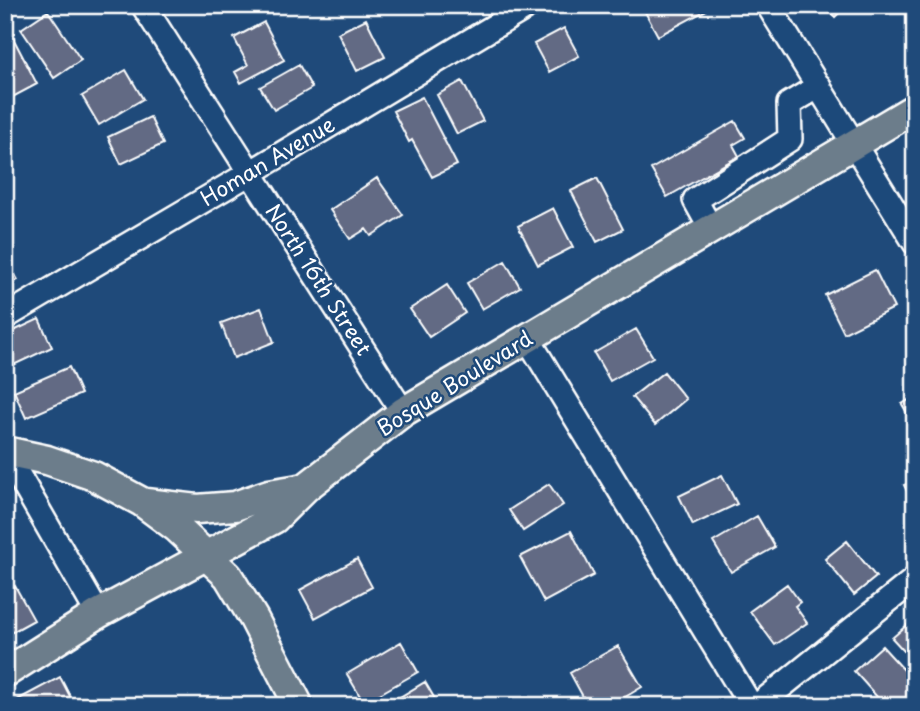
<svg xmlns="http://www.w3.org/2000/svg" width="920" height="711" viewBox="0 0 920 711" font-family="'Playpen Sans',sans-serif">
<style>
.building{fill:#626a84;stroke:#fff;stroke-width:2}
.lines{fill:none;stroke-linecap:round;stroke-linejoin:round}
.minor-casing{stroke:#fff;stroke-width:28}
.major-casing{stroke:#fff;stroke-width:33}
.minor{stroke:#1f4a7a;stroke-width:23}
.major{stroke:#6c7d8b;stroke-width:28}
.labels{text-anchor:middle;stroke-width:5;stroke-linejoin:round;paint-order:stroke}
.street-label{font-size:21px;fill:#fff;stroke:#1f4a7a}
</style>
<rect width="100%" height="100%" fill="#1f4a7a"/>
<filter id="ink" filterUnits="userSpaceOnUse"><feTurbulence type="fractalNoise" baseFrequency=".0143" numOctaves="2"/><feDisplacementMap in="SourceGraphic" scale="14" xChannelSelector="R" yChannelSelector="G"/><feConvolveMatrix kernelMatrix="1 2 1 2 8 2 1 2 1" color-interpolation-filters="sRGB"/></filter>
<g filter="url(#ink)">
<!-- building -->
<path class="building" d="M657,5H701L705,11L658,36L645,12Z
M823,5H847L835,17Z
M48,11L81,60L54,78L21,29Z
M366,19L385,57L357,71L338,33Z
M264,22L284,60L241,83L235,72L248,65L234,38Z
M564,28L579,56L549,72L534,44Z
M11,34L37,84L9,99L5,92V37Z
M299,65L312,88L274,110L260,87Z
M126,70L143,99L99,125L82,96Z
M462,81L483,121L457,134L437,95Z
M422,97L457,165L432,177L412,140L409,142L393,111Z
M150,117L163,144L121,164L108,137Z
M735,121L745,138L733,145L739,156L667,197L651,169Z
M377,178L403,215L371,236L366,229L350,239L330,210Z
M597,178L623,229L597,242L571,191Z
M553,208L573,247L538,265L518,226Z
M5,257L18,280L5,286Z
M505,261L520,287L482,309L467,283Z
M875,270L894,308L844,333L825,295Z
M447,285L465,313L429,337L410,309Z
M261,308L274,342L234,358L221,323Z
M39,319L52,347L5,369V335Z
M636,329L653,357L610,381L594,353Z
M69,367L81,394L26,418L14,391Z
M664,372L686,399L655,425L632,397Z
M915,396V427L902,404Z
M722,475L737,504L693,525L679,496Z
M915,481V507L904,485Z
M549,484L563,505L523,531L509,510Z
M757,516L775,547L731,572L713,542Z
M571,531L594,575L544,602L520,557Z
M847,541L876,577L854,595L825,559Z
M357,559L372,587L315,618L300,590Z
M787,584L800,602L795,606L807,623L775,645L750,611Z
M15,586L34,620L5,636V592Z
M915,618V663L892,638Z
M401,642L418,672L364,703L347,674Z
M618,646L642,687L610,706H588L570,673Z
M882,646L915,682V695L903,706H885L854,671Z
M60,677L75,706H6Z
M425,682L439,706H385Z"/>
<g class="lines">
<!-- minor casing -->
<g class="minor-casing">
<path id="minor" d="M143,5L403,412
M768,5L915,243
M711,229L695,200L790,139L789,104L819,86
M5,317L250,173L530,5
M528,339L751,706
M5,452L98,614
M757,706L915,579"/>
</g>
<!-- major casing -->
<g class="major-casing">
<path id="major" d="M5,451L47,460L94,476L142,502L177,528L228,576L254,619L299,706
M146,503L197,509L235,506L269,494L305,488
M5,673L98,614L274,519L305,488L403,412L915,108"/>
</g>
<!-- minor -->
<use href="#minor" class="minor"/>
<!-- major -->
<use href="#major" class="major"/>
</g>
</g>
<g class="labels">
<!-- street labels -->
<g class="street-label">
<text transform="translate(268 162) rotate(-31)" y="7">Homan Avenue</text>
<text transform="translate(318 280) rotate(57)" y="7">North 16th Street</text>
<text transform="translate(455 384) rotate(-32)" y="7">Bosque Boulevard</text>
</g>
</g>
<!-- margin -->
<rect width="920" height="711" fill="none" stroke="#1f4a7a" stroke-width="28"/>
<rect x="14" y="14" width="892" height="683" fill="none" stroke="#fff" stroke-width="2.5" filter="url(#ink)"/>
</svg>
